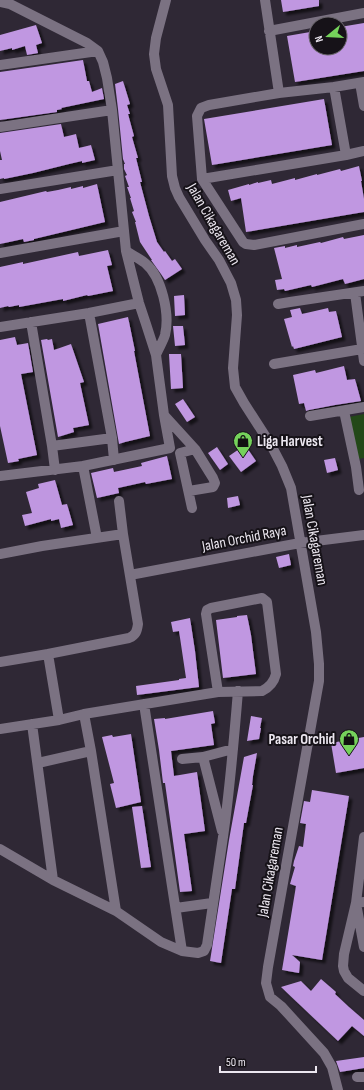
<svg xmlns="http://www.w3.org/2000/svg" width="364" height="1090" viewBox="0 0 364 1090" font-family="'Sofia Sans Condensed',sans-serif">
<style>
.green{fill:#234818}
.building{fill:#c097e1;filter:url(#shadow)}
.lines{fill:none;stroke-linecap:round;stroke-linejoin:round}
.minor{stroke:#7b7282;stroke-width:10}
.labels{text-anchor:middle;stroke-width:4;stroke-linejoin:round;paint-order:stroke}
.street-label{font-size:15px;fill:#ece7f0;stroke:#161218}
.poi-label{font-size:15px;font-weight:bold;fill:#ece7f0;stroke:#161218;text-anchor:start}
</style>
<defs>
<filter id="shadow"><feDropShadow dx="3.5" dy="3.5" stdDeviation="1" flood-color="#0009"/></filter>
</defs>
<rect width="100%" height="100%" fill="#2f2835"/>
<!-- green -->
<path class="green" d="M364,414V458L358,459L349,417Z"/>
<!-- building -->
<path class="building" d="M281,0H319V6L283,12Z
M364,23V71L295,82L287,36L316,31V48H340V27Z
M36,25L42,43L36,45L38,53L27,55L25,46L12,50V48L0,51V35Z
M83,60L87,81H89L92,92L102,88L104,99L61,108L62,109L57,110V112L0,120V72Z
M123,81L130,104L127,105L130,114H128L134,136L132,137L138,158H136L142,182H140L149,216L157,242L164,252L165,251L172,261L175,259L182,269L165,280L161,274L151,260H152L140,242L135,222H136L132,212L134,211L130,198H131L127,187H129L125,176L127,175L124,169V164H125L123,159L118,109L115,84Z
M324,99L332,145L212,165L204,119Z
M61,124L64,137L76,134L79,148L91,145L95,160L82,163V161L69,164L33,173L4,179V178L0,179V160H2L0,151V133Z
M359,166L362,181H361L364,199V212L352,214L246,232L241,198L231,201L228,190L249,184V185L258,182V183L271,180L272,184L295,178V180L317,174V175L340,169L341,171Z
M97,184L105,222L34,239V240L24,242L23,239L0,244V202L46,191L47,192L58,190L71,187V189L83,186V188Z
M364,235V279L345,284L343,279L312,287L311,285L285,291L284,289L277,290L275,280L282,279L274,248L285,246V248L297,245V247L320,242L321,243L343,237L344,239Z
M108,250L112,265L107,266L113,291L88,296L87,295L63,301V299L19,307V305L9,307L8,306L0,308V267L23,262V264L78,252L79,256Z
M184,295L185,315L175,316L174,296Z
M300,308L302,314L328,308L329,312L336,311L342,337L294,349L293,346L292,347L284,319L292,317L290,310Z
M128,317L135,351H134L150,436L125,442L119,444L98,324Z
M173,326H183L185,345L175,346Z
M15,337L17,345L28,343L33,372L21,374L37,455L18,459L19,461L8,463L0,426V340Z
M47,339L48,340L52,339L54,350L71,344L84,382L80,383L89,425L73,428L74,432L58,437L41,340Z
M169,354H181L183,388L171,389Z
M344,366L347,380L355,379L361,401L335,405L309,410L306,411L304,403L299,404L293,375L315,370L316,373Z
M183,399L195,417L187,422L175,404Z
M245,445L256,461L241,472L229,456Z
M217,447L228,464L220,470L208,453Z
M167,456L172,479L146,484L145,482L118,488L119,493L97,498L91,473L113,468L114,472L142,466L141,463Z
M335,458L338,470L327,473L324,460Z
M55,480L62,505L67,504L73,525L61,528L59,519L51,521V519L25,526L22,515L32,513L26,492L39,488L38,484Z
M238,496L240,505L228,508L227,498Z
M289,554L291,565L279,568L276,557Z
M247,615L251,635L256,674L223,678L216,620L237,617V616Z
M190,618L195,651L199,687L137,695L136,686L179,680V679L186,678L179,631L173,632L171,622Z
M213,711L215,723L211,724L214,745L171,751L174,776L197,772L205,831L184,834L192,891L180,892L165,783H163L159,750L154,719L165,718V719Z
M251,716L262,718L260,728H261L259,739L247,741Z
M131,734L141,802L116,808L110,784L114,783L102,737L112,735L113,737Z
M364,737V768L336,773L331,743Z
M257,753L253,776L252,785H253L246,823H244L235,889H232L221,963L210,961L229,840L244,757Z
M312,790L349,796L322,960L292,955L300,962L299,973L282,970L296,886L290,884L295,867L293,866L294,861L299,846L303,847L306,824L300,823L304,801L310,802Z
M142,806L151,867L141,868L132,807Z
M321,979L336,992L335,994L349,1007L364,1020V1036L352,1026L338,1041L281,987L301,981L311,991Z
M364,1057V1068L340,1072L336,1061Z"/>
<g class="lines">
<!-- minor -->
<path class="minor" d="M166,0L156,38L154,54L156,69L168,105L172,176L175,188L179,197L205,240L219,260L231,283L236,300L237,315L233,368L235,387L244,403L271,445L282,466L291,488L316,632L319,664V681L268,967L266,983L270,997L281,1006L324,1053L332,1067L338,1090
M265,0L279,93L334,87L364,82
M0,2L10,4L87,43L98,51L103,62L107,78L112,110L126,251L139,303L146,324L156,355L164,415L195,449L213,478L215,483L213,487L189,491
M269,31L364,13
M0,65L98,51
M360,83L364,106
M334,87L346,155
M279,93L209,105L201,108L197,116L202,179L243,242L246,244L254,245L364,224
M0,127L112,110
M202,179L346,155L364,151
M0,189L118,170
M126,251C132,255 139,258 145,263C162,277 170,314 165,335C163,342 158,349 156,355
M0,253L124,231
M355,293L364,361
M278,304L290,302L364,291
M89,313L112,438
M31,322L52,446
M0,327L89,313L139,303
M274,364L362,349
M344,411L356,467L359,490
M310,416L364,407
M83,466L170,448L164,415
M55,470L52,446L112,438L114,460
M0,476L83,466L97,538
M192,508L180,453L195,449
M0,554L42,546L123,534
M130,575L300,543L364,535
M0,662L48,654
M144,704L182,951
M84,714L91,751L116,911
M59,720L48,654L129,638C136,635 137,631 138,624L123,534L119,501
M32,724L53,880
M0,729L59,720L84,714L218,692L262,691C270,687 274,682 276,674L267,602L262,598L211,608L207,610L206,614L218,692
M203,757L222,831
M182,759L203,757L233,749
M38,763L91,751
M364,837L356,903L344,954L343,966L344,971L348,978L364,991
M0,849L53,880L116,911L161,942L182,951L198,953L204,951L207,945C212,909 218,873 223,837C230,789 234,740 238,691
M364,902L356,903L364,947
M176,908L212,903
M357,1077H364"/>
</g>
<!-- icons -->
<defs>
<g id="shop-pin" transform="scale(1)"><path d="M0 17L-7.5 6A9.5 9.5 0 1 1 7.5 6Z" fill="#75d25b" stroke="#161218"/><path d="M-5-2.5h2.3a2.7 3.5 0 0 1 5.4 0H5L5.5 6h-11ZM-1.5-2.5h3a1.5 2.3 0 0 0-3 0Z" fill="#111"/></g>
</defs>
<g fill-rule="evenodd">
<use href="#shop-pin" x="243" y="441"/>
<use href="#shop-pin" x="349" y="739"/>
</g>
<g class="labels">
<!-- street labels -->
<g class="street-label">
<text transform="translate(214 224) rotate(60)" y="5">Jalan Cikagareman</text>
<text transform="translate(244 538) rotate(-11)" y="5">Jalan Orchid Raya</text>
<text transform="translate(315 540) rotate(80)" y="5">Jalan Cikagareman</text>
<text transform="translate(270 872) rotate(-80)" y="5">Jalan Cikagareman</text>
</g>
<!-- poi labels -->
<g class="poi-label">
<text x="257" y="446">Liga Harvest</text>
<text x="335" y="744" text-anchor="end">Pasar Orchid</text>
</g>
</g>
<!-- north arrow -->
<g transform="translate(328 36) rotate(252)"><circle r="19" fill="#161218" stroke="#6c676e"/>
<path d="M0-3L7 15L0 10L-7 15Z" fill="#75d25b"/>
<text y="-6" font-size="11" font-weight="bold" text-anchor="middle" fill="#ece7f0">N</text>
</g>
<!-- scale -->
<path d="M220 1066v6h96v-6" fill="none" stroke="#ece7f0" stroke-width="2"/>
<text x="226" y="1066" font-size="12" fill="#ece7f0" stroke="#161218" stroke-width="3" paint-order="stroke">50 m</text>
</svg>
